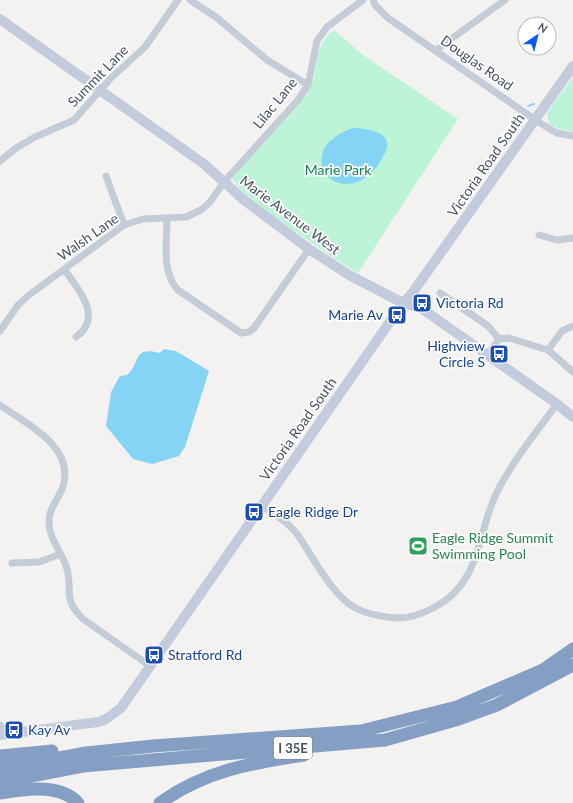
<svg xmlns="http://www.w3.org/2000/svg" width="573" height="803" viewBox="0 0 573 803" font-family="Lato,sans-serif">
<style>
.green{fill:#bdf4d7}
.water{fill:#86d4f5}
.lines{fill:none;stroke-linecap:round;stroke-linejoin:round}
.stream{stroke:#86d4f5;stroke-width:2}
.street{stroke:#c4ccd7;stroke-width:7}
.secondary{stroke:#c3ccdc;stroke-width:10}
.highway{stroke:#859ec4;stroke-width:13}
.labels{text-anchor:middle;stroke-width:3.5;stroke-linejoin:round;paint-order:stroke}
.shield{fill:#fff;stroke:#7e8690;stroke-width:1}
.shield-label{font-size:13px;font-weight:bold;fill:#475261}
.street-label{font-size:14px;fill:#475261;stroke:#fff}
.park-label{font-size:14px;fill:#0e8654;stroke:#fff}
.transit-label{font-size:14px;fill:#164399;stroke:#fff;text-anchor:start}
.leisure-label{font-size:14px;fill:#27864d;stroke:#fff;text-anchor:start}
</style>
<rect width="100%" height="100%" fill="#f4f2f1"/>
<!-- green -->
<path class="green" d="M334,30L363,55L458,119L358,273C336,260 239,197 232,178L307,95C309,89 313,83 314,77C318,59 317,42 334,30Z
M573,77V132L559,129L549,124L547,113Z"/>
<!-- water -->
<path class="water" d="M353,128C363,128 386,131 387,143C388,149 384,155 381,160C372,176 356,189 336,182C323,177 318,162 324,149C329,139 343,131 353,128Z
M164,349L176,351L209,371L185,447L179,456L152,464L133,459L106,426L111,392L120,376L127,375C141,363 132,346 160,353Z"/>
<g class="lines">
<!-- stream -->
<path class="stream" d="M528,106L534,104"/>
<!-- street -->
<path class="street" d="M190,0L216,17L267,60L308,85
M373,0L375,5L388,18L540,123L557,133L573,136
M436,50L505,0
M0,161L16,148L35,137L74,120L111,78L145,47L178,0
M106,176L124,225
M167,218C167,241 161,272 178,290L241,333L249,332L254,328L309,249
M539,235L557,240L573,238
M64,269C78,289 104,317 76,337
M440,293L488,326L499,339L509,338L548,350L573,372
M0,331L18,305L29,295L124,225L143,219L186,217L201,210L210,202L224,182L298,100L308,85L317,41L327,27L363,0
M548,350L562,331L573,326
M488,355L499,339
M0,405C25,423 72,445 64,482C62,496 49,506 49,521C48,538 63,553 67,569C73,592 62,598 83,619L150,666
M262,506C274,514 288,522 297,534C314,558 326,585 349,604C363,614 382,617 398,618C412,618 424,613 435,607C483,582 476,531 499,488C515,458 537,431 557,404
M12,563L39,562L61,554
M0,725L7,734"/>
<!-- secondary -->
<path class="secondary" d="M0,19L204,164L244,200L309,249L349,275L403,303L421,308L557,404L573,417
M0,735L98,722L106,719L121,708L403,303L413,292L573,66"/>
<!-- highway -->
<path class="highway" d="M0,756L52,751
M0,769L86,753L153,746L361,731L457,707L543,670L573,649
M0,782L83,766L385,740L459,719L497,705L573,665
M0,793C24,789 60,783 78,803
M160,803C204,771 251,763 304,755"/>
</g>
<!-- icons -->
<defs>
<g id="bus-square" transform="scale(1)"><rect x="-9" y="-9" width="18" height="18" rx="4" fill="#1a4fb4" stroke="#fff"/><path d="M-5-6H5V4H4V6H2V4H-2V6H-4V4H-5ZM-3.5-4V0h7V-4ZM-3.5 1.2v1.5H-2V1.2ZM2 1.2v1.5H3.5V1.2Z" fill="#fff"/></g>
<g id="stadium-square" transform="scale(1)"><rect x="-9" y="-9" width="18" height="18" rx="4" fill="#2e9e5b" stroke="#fff"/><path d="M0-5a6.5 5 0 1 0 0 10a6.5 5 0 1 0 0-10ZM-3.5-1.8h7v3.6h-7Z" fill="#fff"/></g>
</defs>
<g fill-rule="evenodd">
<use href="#bus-square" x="422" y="303"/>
<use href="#bus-square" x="397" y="315"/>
<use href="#bus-square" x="499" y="354"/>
<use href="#bus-square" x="254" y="512"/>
<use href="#stadium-square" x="418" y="546"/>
<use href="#bus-square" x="154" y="655"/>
<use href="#bus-square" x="14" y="730"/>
</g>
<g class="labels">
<!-- shield labels -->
<rect class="shield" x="274" y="737" width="38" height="22" rx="3"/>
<g class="shield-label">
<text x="293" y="753">I 35E</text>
</g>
<!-- street labels -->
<g class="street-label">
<text transform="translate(477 63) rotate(35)" y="5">Douglas Road</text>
<text transform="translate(98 76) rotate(-46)" y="5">Summit Lane</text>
<text transform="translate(275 103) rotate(-51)" y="5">Lilac Lane</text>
<text transform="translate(486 165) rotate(-55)" y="5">Victoria Road South</text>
<text transform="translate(290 215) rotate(37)" y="5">Marie Avenue West</text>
<text transform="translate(88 237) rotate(-35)" y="5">Walsh Lane</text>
<text transform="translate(298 429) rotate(-55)" y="5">Victoria Road South</text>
</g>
<!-- park labels -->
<g class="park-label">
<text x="338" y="175">Marie Park</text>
</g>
<!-- transit labels -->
<g class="transit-label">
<text x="436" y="308">Victoria Rd</text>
<text x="383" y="320" text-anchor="end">Marie Av</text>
<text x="485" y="351" text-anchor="end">Highview<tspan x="485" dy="16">Circle S</tspan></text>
<text x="268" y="517">Eagle Ridge Dr</text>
<text x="168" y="660">Stratford Rd</text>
<text x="28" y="735">Kay Av</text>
</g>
<!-- leisure labels -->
<g class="leisure-label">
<text x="432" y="543">Eagle Ridge Summit<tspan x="432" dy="16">Swimming Pool</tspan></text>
</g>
</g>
<!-- north arrow -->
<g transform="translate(537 36) rotate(35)"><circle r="19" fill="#ffffff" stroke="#b5bac0"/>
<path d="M0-3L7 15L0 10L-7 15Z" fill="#075bf8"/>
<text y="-6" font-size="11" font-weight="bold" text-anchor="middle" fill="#475261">N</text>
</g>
</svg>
